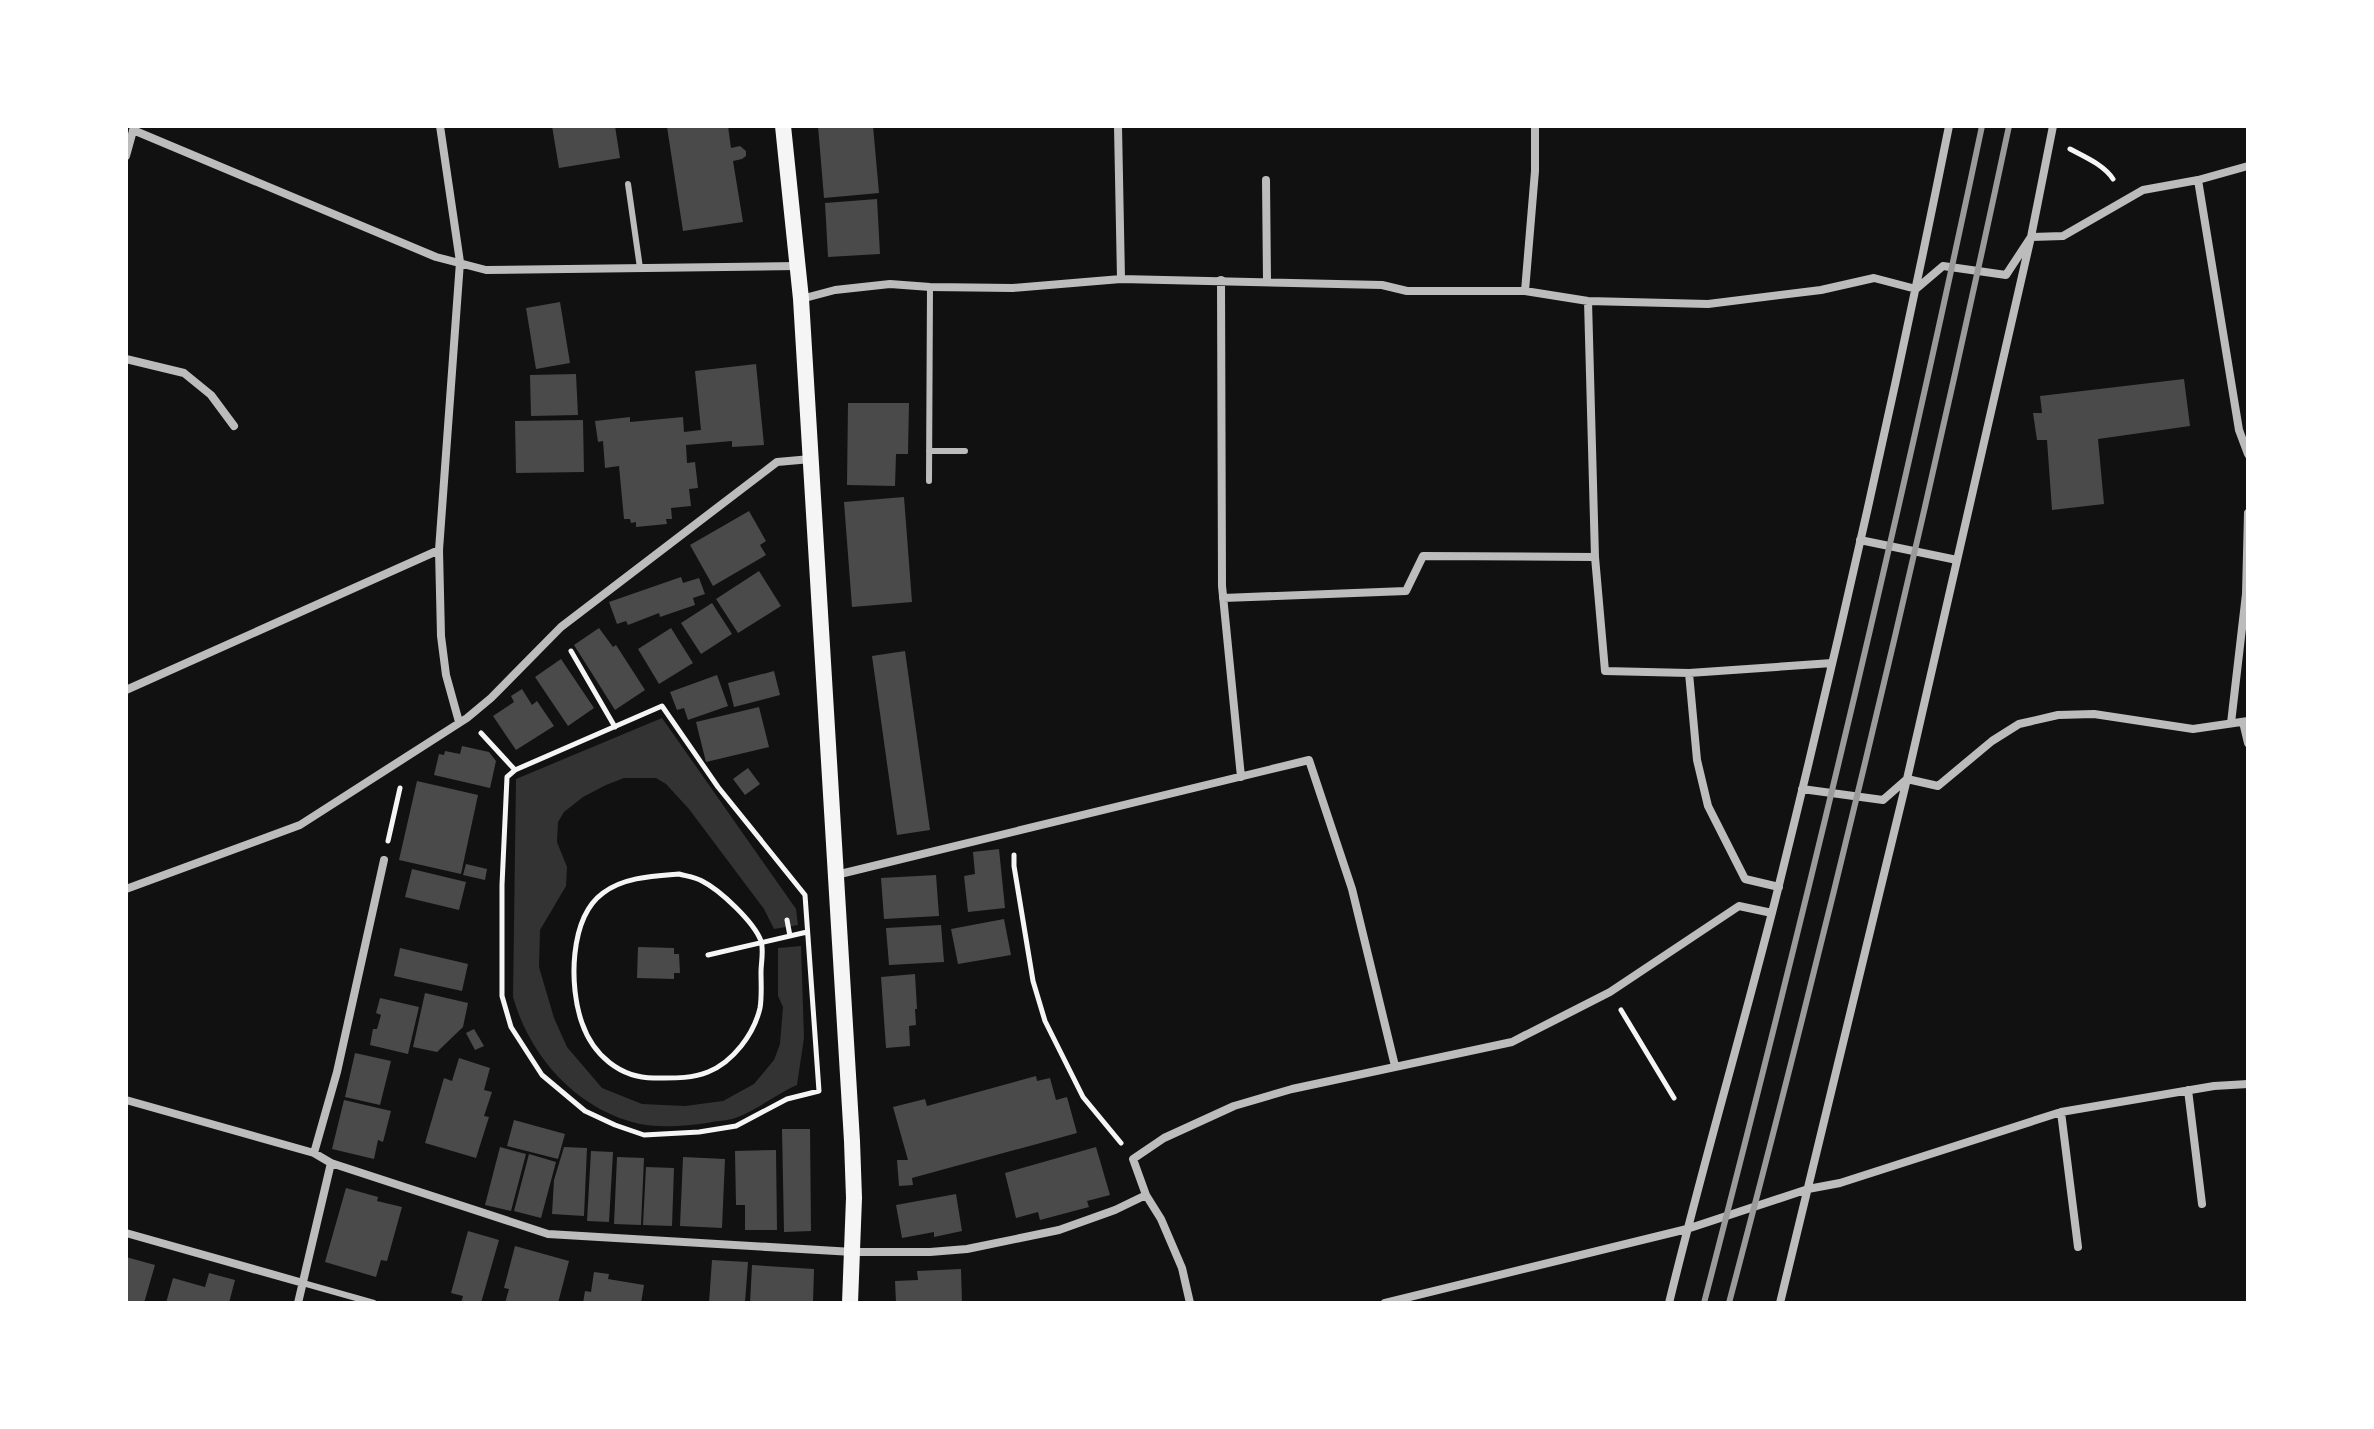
<svg xmlns="http://www.w3.org/2000/svg" width="2374" height="1429" viewBox="0 0 2374 1429" font-family="'Alegreya Sans',sans-serif">
<style>
.water{fill:#333}
.building{fill:#4a4a4a}
.lines{fill:none;stroke-linecap:round;stroke-linejoin:round}
.path{stroke:#f5f5f5;stroke-width:5}
.service{stroke:#bcbcbc;stroke-width:6}
.minor{stroke:#bcbcbc;stroke-width:8}
.secondary{stroke:#f5f5f5;stroke-width:16}
.rail{stroke:#9a9a9a;stroke-width:6}
</style>
<rect width="100%" height="100%" fill="#111"/>
<!-- water -->
<path class="water" d="M662,718L796,909L798,925L774,929L764,909L689,809L666,784L656,778H624L606,785L583,797L564,812L558,822L557,842L567,867L566,886L540,930L539,967L554,1018L567,1047L602,1088L642,1104L685,1106L723,1101L754,1084L774,1060L780,1044L783,1007L778,996V948L801,946L804,1038L797,1085C776,1094 753,1113 732,1119C724,1121 715,1121 707,1123C687,1126 661,1128 640,1124C577,1110 530,1057 513,997L516,779Z"/>
<!-- building -->
<path class="building" d="M552,126H615L620,158L559,168Z
M728,126L731,148L740,146L746,151V156L742,159L733,161L743,222L683,231L667,127Z
M818,126H873L879,193L824,198Z
M877,199L880,254L828,257L825,203Z
M560,302L570,363L536,369L526,308Z
M756,364L764,445L732,447V441L686,445L687,463L695,462L698,488L689,489L691,506L671,508L672,519H666L667,524L636,527V522L631,523L630,519H624L619,466L605,468L603,441L598,442L595,421L630,417V422L683,417L684,432L701,430L695,371Z
M576,374L578,415L531,416L530,375Z
M2184,379L2190,426L2098,439L2104,504L2052,510L2047,440H2037L2033,413H2042L2040,396Z
M848,403H909L908,454H896L895,486L847,485Z
M583,420L584,472L516,473L515,421Z
M904,497L912,602L852,607L844,502Z
M749,511L766,541L760,545L766,555L713,586L690,545Z
M759,571L781,606L738,633L716,599Z
M681,577L683,583L699,578L705,594L693,598L695,605L660,617L659,613L628,625L626,621L617,624L609,602Z
M712,603L732,634L701,654L681,623Z
M599,628L613,647L616,645L645,690L615,710L574,645Z
M671,628L693,663L659,684L638,649Z
M905,651L930,830L897,835L872,656Z
M561,659L594,708L568,726L535,677Z
M774,671L780,695L734,707L728,683Z
M717,675L728,706L688,720L684,708L677,710L670,692Z
M522,689L532,705L537,701L554,726L516,750L493,716L514,702L511,696Z
M759,707L769,747L706,762L696,722Z
M462,746L489,752L496,761L490,788L434,775L439,754L444,755L445,751L460,754Z
M748,768L760,784L745,795L733,779Z
M417,781L478,795L461,874L399,860Z
M999,849L1005,908L968,912L964,876L975,874L973,852Z
M466,864L487,869L485,880L463,875Z
M412,869L466,882L459,910L405,897Z
M936,875L939,916L884,919L881,878Z
M1004,919L1011,955L958,964L951,929Z
M941,925L944,962L889,965L886,928Z
M638,947L674,948V954H679L680,973H674V979L637,978Z
M400,948L468,964L462,991L394,976Z
M915,974L917,1009H915L916,1025L909,1026L910,1046L886,1048L881,977Z
M425,993L468,1003L463,1027L437,1052L413,1047Z
M380,998L419,1007L408,1054L370,1045L373,1029H377L381,1015L376,1013Z
M474,1029L484,1046L475,1050L466,1033Z
M355,1053L391,1061L380,1105L345,1097Z
M459,1058L490,1068L484,1090L492,1092L484,1116L489,1117L476,1158L425,1143L444,1078L452,1081Z
M1036,1076L1037,1081L1050,1078L1056,1100L1067,1097L1077,1133L912,1178L913,1185L899,1186L897,1160H908L893,1107L925,1099L927,1106Z
M344,1100L391,1111L383,1142L378,1140L374,1159L332,1149Z
M514,1120L565,1134L558,1159L507,1146Z
M782,1129H810L811,1231L784,1232Z
M500,1147L526,1154L511,1211L485,1205Z
M564,1147L587,1148L584,1216L552,1214L554,1180Z
M1096,1147L1110,1195L1087,1201L1089,1207L1040,1220L1038,1212L1016,1218L1005,1173Z
M776,1150L777,1230H745V1205H736L735,1151Z
M591,1151L613,1152L609,1222L587,1221Z
M529,1154L556,1162L541,1218L514,1211Z
M617,1157L644,1158L641,1225L614,1224Z
M683,1157L725,1159L722,1228L680,1226Z
M646,1167L674,1168L672,1226L643,1225Z
M346,1188L378,1197L377,1201L402,1207L387,1261L381,1260L376,1277L325,1262Z
M956,1194L962,1231L934,1237V1232L902,1238L896,1205Z
M468,1231L499,1240L481,1303H461L463,1296L451,1293Z
M515,1246L569,1261L558,1303H505L509,1289L504,1288Z
M126,1257L155,1265L144,1303H126Z
M712,1260L748,1262L745,1303H709Z
M752,1265L814,1269L813,1303H750Z
M961,1269L962,1303H896L895,1281L918,1280L917,1271Z
M594,1272L609,1274L608,1279L644,1285L641,1303H583L585,1291L591,1292Z
M209,1273L235,1280L229,1303H166L173,1278L205,1287Z"/>
<g class="lines">
<!-- path -->
<path class="path" d="M2070,149C2085,157 2104,165 2113,179
M571,651L615,727
M662,706L718,787L805,895L819,1091L787,1099L736,1126L699,1132L644,1135L615,1125L585,1111L542,1075L511,1027L502,996V885L507,777L515,770Z
M481,733L515,770
M388,841L400,788
M1014,855V866L1033,981L1045,1021L1083,1097L1121,1143
M679,874C686,876 695,877 702,881C720,890 754,922 761,941C764,950 761,963 761,972C761,983 762,997 760,1008C754,1034 733,1062 708,1072C691,1079 672,1078 654,1078C620,1078 593,1055 582,1023C569,987 569,918 603,893C624,877 654,876 679,874Z
M787,920L790,936
M708,955L807,932
M1621,1010L1674,1098"/>
<!-- service -->
<path class="service" d="M628,184L640,268
M929,451H965
M929,481L930,287
M303,1283L374,1303"/>
<!-- minor -->
<path class="minor" d="M440,126L460,262L439,550L441,636L446,675L459,722
M1118,126L1121,279
M133,130L436,257L486,270L797,266
M126,156L134,127
M1266,180L1267,281
M2198,180L2239,430L2248,454
M1221,280L1222,586L1241,777
M1525,291L1535,171V126
M801,299L835,290L890,284L930,287L1013,288L1121,279L1382,285L1407,291H1525L1588,301L1708,304L1821,290L1874,278L1916,289L1943,266L2006,275L2031,237L2063,236L2143,190L2198,180L2248,166
M1588,301L1595,557L1605,671L1689,673L1832,663
M126,359L184,373L211,395L234,426
M1860,540L1957,560
M1223,598L1406,591L1423,556L1595,557
M1689,673L1697,760L1708,806L1745,879L1779,887
M126,690L439,550
M2243,722L2248,743
M2231,723L2246,594L2248,513
M1802,789L1883,800L1907,779L1938,786L1992,741L2019,724L2058,715L2094,714L2193,729L2248,721
M836,875L1309,760L1352,889L1395,1066
M126,889L300,825L467,718L491,698L561,627L777,462L811,459
M2188,1090L2202,1204
M126,1100L314,1153L331,1163L548,1234L853,1252H930L967,1249L1059,1230L1115,1210L1146,1195
M2061,1112L2078,1247
M314,1153L337,1072L384,860
M126,1233L303,1283
M298,1303L331,1163
M1190,1303L1182,1268L1161,1219L1146,1195L1133,1159L1164,1138L1234,1106L1292,1089L1512,1042L1610,992L1739,906L1772,913
M1385,1303L1687,1229L1808,1189L1840,1183L2061,1112L2214,1086L2248,1084
M1669,1303C1703,1163 1744,1025 1779,885C1841,634 1898,380 1949,126
M1780,1303L1907,779L2031,237L2053,126"/>
<!-- secondary -->
<path class="secondary" d="M783,126L801,299L852,1141L854,1198L850,1303"/>
<!-- rail -->
<path class="rail" d="M1704,1303C1805,913 1899,521 1982,126
M1729,1303C1832,913 1925,521 2009,126"/>
</g>
<!-- border -->
<rect width="2374" height="1429" fill="none" stroke="#ffffff" stroke-width="256"/>
</svg>
